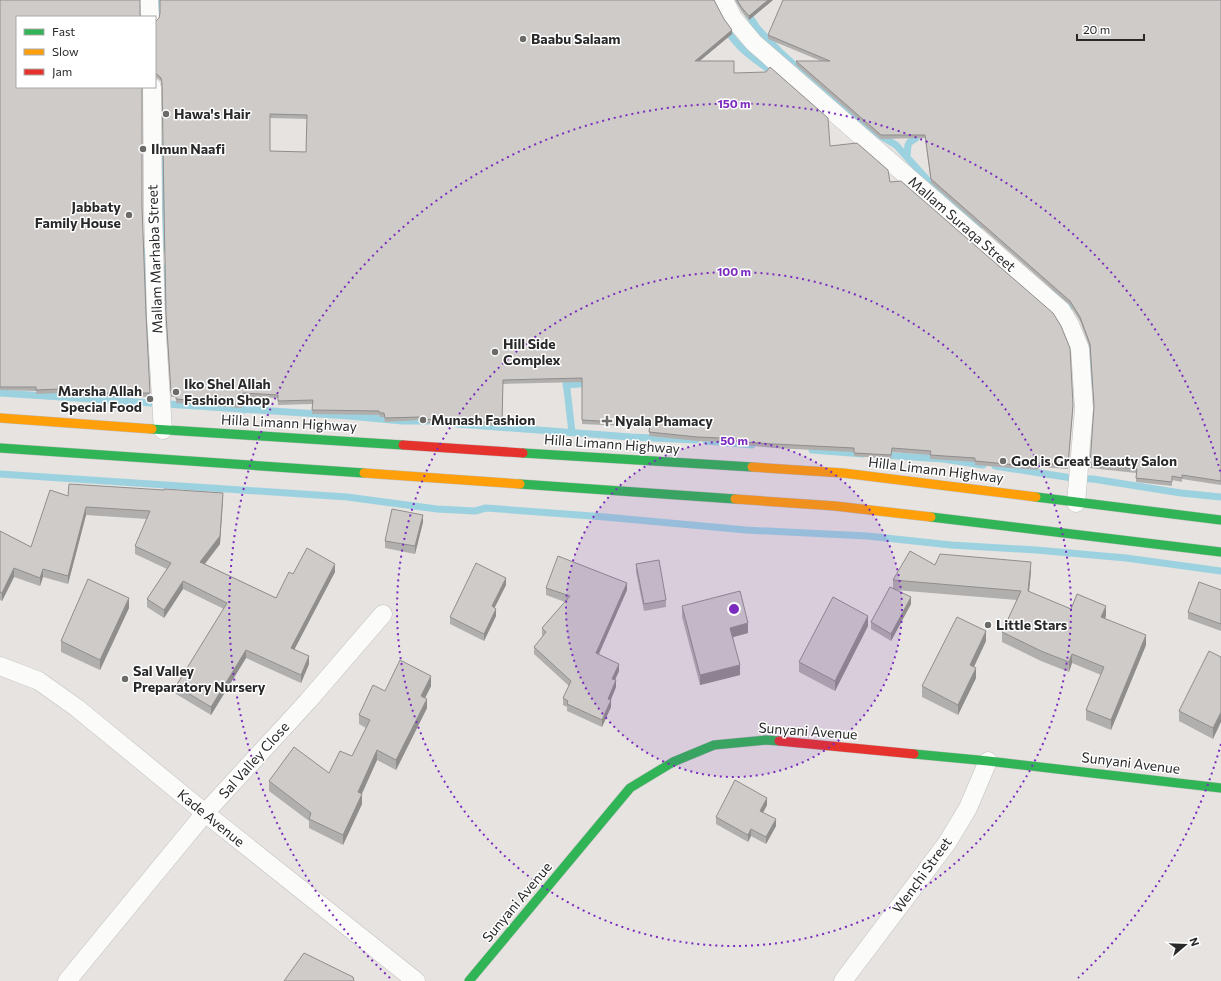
<svg xmlns="http://www.w3.org/2000/svg" width="1221" height="981" viewBox="0 0 1221 981" font-family="Commissioner,sans-serif">
<style>
.lines{fill:none;stroke-linecap:round;stroke-linejoin:round}
.stream{stroke:#9cd2df;stroke-width:7}
.street-casing{stroke:#c1c0c0;stroke-width:19}
.fast-casing{stroke:#c1c0c0;stroke-width:10}
.slow-casing{stroke:#c1c0c0;stroke-width:10}
.jam-casing{stroke:#c1c0c0;stroke-width:10}
.street{stroke:#fbfbfa;stroke-width:18}
.fast{stroke:#30b455;stroke-width:9}
.slow{stroke:#ff9f0a;stroke-width:9}
.jam{stroke:#e5322d;stroke-width:9}
.wall{fill:#b1afad;fill-rule:evenodd}
.shaded-wall{fill:#908e8d}
.building{fill:#cecbc9;stroke:#908e8d;fill-rule:evenodd}
.ring{fill:none;stroke:#7b2cbf;stroke-width:2;stroke-dasharray:2 4}
.poi-dot{fill:#6b6a69;stroke:#fff;stroke-width:1.5}
.labels{text-anchor:middle;stroke-width:3;stroke-linejoin:round;paint-order:stroke}
.poi-label{font-size:14px;font-weight:bold;fill:#292929;stroke:#fff;text-anchor:start}
.street-label{font-size:14px;fill:#292929;stroke:#fff}
.centre{fill:#7b2cbf;stroke:#fff;stroke-width:2}
.ring-label{font-size:12px;text-anchor:middle;font-weight:bold;fill:#7b2cbf;stroke:#fff;stroke-width:3;stroke-linejoin:round;paint-order:stroke}
</style>
<rect width="100%" height="100%" fill="#e6e3e0"/>
<g class="lines">
<!-- stream -->
<path class="stream" d="M160,0L161,24
M715,0L718,11
M739,0L757,28L779,51L830,97L869,129L896,145L933,186L964,213L980,225
M726,28C739,51 756,59 776,75
M161,142L162,159L163,248
M907,156L908,145L910,142L916,138L919,131
M145,251L147,344
M163,268L167,307
M1055,289L1069,308
M1091,348V373L1094,386
M566,381L572,432
M566,385L590,383
M0,393L349,416L402,421H429
M244,410L246,389
M457,424L631,437L696,440
M706,441L752,445
M812,450L863,454
M882,455L943,459L983,465
M995,466L1072,478L1093,479L1181,493L1221,497
M0,474L347,497L437,509L475,511L486,508L605,517L746,530L867,536L951,545L1036,550L1126,558L1221,571"/>
<!-- street casing -->
<g class="street-casing">
<path id="street" d="M149,0L150,17
M724,0L733,18L754,43L1061,310L1070,325L1080,349L1084,409L1076,503
M152,87L153,210L156,318L163,430
M0,666L39,681L77,708L205,813L416,981
M67,981L205,813L308,701L383,614
M843,981L947,843L968,808L988,761"/>
</g>
<!-- fast casing -->
<g class="fast-casing">
<path id="fast" d="M152,429L403,445
M0,448L364,473
M523,453L752,467
M520,484L735,499
M1036,497L1221,520
M931,517L1221,552
M914,754L988,761L1221,788
M469,981L630,788L673,762L714,745L766,740L779,741"/>
</g>
<!-- slow casing -->
<g class="slow-casing">
<path id="slow" d="M0,418L152,429
M752,467L843,473L1036,497
M364,473L520,484
M735,499L835,506L931,517"/>
</g>
<!-- jam casing -->
<g class="jam-casing">
<path id="jam" d="M403,445L523,453
M779,741L914,754"/>
</g>
<!-- street -->
<use href="#street" class="street"/>
<!-- fast -->
<use href="#fast" class="fast"/>
<!-- slow -->
<use href="#slow" class="slow"/>
<!-- jam -->
<use href="#jam" class="jam"/>
</g>
<!-- wall -->
<path class="wall" d="M0,0L142,206L146,314L150,397H61V393L36,394V391L0,390Z
M735,0H773L749,20L742,12Z
M1221,0V485L1182,479V482L1172,480V486L1136,482V473L1090,468L1094,408L1090,348L1080,321L1070,305L931,183L925,138L881,139L796,65V61H821L768,39V35Z
M724,19L732,34L699,61L734,73L830,146L890,182L1073,409L1068,469L1039,467L1038,470L975,465V462L930,459V455L892,452L891,459L854,456V452L774,448L744,445V443L697,441L649,436L650,427L582,424V382L503,384L502,426L420,423V420L385,422L384,417H380L379,415L312,414L313,404L278,405V398L243,397L242,408L176,403V397H171L166,318L162,87L161,81L157,78L155,77V22ZM270,118L307,119L306,152L270,151Z
M68,496L223,501L220,544L205,564L276,598L293,574L335,572L294,649L309,664L301,683L246,658L211,715L176,694V686L224,609L183,589L164,618L147,607V599L167,569L135,554V546L147,519L86,515L68,584L43,577L40,586L14,577L2,601L0,600V531L31,547Z
M423,522L415,554L385,548V541Z
M636,564L666,600V607L644,611L636,572Z
M935,565L1031,571L1029,592L1071,609L1106,616L1105,618L1146,645L1111,730L1086,720V710L1101,675L1072,663L1069,672L1041,661L1002,642V632L1017,600L895,590L911,604L891,641L871,629V622L893,589V580Z
M506,585L494,608L496,616L484,641L450,624V617Z
M546,588L627,590L599,654L619,671L615,680L616,687L611,700V707L602,727L567,711V707L563,705V698L569,686L534,654V647L543,636L542,635V628L565,602L546,595Z
M1221,590V631L1188,619V612Z
M682,606L748,633L733,637L740,675L700,685L682,617Z
M129,608L100,670L61,652V641Z
M868,626L835,691L799,672V662Z
M986,641L974,667L976,678L958,715L922,697V686Z
M1221,657L1213,739L1179,721V711Z
M431,686L425,698L427,708L396,770L377,760L362,794V804L343,845L309,828V821L269,791V781L329,773L352,756L366,728L359,724V715L385,691Z
M767,805L763,813L776,826L766,844L751,836L748,842L716,824V817Z"/>
<!-- shaded-wall -->
<path class="shaded-wall" d="M768,0H773L749,20V16Z
M732,30V34L695,65V61Z
M223,493L220,544L200,570V562Z
M86,507V515L68,584V576Z
M423,515V522L415,554V546Z
M1031,562V571L1028,601V591Z
M335,564V572L291,656V648Z
M14,568V577L2,601V593Z
M43,569V577L40,586V578Z
M506,578V585L492,613V606Z
M183,581V589L164,618V610Z
M627,583V590L596,660V653Z
M911,597V604L891,641V634Z
M129,598V608L100,670V660Z
M1106,606V616L1101,626V617Z
M496,609V616L484,641V634Z
M868,616V626L835,691V681Z
M748,623V633L730,638V628Z
M986,631V641L970,675V665Z
M1146,635V645L1111,730V720Z
M246,650V658L211,715V707Z
M1072,654V663L1069,672V662Z
M309,656V664L301,683V675Z
M619,664V671L612,686V679Z
M740,665V675L700,685V675Z
M976,668V678L958,715V705Z
M431,676V686L421,706V696Z
M616,680V687L608,706V699Z
M427,699V708L396,770V760Z
M611,700V707L602,727V720Z
M1221,712V722L1213,739V728Z
M377,750V760L358,802V792Z
M362,794V804L343,845V835Z
M767,798V805L760,818V811Z
M776,819V826L766,844V837Z
M751,829V836L748,842V835Z"/>
<!-- building -->
<path class="building" d="M0,0H140V14L141,17H17V87H142V206L146,314L150,393H61V389L36,390V387H0Z
M160,0H714L724,19L732,30L695,61H734V73L766,72L770,67L828,118L830,146L857,143L888,170L890,182L901,181L1053,313L1061,326L1070,348L1073,405L1068,465L1039,463L1038,467L975,461V458L930,455L931,451L892,448L891,455L854,453V448L774,444L744,442V439L697,437L649,432L650,424L582,420V378L503,380L502,423L420,419V417L385,418L384,413H380L379,411L312,410L313,400L278,401V395L243,393L242,405L176,399V393H171L166,314L164,206L162,83L161,78L157,74H155V22L159,18L160,13ZM270,114L307,115L306,152L270,151Z
M737,0H768L749,16L742,8Z
M783,0H1221V481L1182,475V478L1172,476V482L1136,478L1137,469L1090,464L1094,406L1090,344L1080,317L1070,301L931,179L925,135H881L796,61H830L768,35Z
M69,484L164,490V489L223,493L220,536L200,562L276,598L289,572L293,574L307,548L335,564L291,648L309,656L301,675L246,650L211,707L176,686L227,603L183,581L164,610L147,599L171,563L135,546L150,511L86,507L68,576L43,569L40,578L14,568L2,593L0,592V531L31,547L50,490L68,496Z
M392,509L423,515L415,546L385,541Z
M910,551L935,565L940,554L1031,562L1028,591L1071,609L1077,594L1106,606L1101,617L1146,635L1111,720L1086,710L1104,667L1072,654L1069,662L1041,651L1002,632L1021,591L893,580Z
M558,556L627,583L596,653L619,664L612,679L616,680L608,699L611,700L602,720L567,704L568,701L563,698L571,681L534,647L546,632L542,628L570,596L546,588Z
M659,560L666,600L644,604L636,564Z
M476,563L506,578L492,606L496,609L484,634L450,617Z
M88,579L129,598L100,660L61,641Z
M1199,582L1221,590V624L1188,612Z
M890,587L911,597L891,634L871,622Z
M740,591L748,623L730,628L740,665L700,675L682,606Z
M833,597L868,616L835,681L799,662Z
M957,617L986,631L970,665L976,668L958,705L922,686Z
M1209,651L1221,657V712L1213,728L1179,711Z
M400,660L431,676L421,696L427,699L396,760L377,750L358,792L362,794L343,835L309,819L311,813L269,781L294,747L329,773L340,751L352,756L370,720L359,715L373,685L385,691Z
M735,780L767,798L760,811L776,819L766,837L751,829L748,835L716,817Z
M304,953L353,977L354,981H284Z"/>
<!-- distance rings -->
<circle cx="734" cy="609" r="168" fill="#7b2cbf" fill-opacity=".12"/>
<g class="ring">
<circle cx="734" cy="609" r="168"/>
<circle cx="734" cy="609" r="337"/>
<path d="M1221 744A505 505 0 0 1 1078 978M390 978A505 505 0 1 1 1221 474"/>
</g>
<!-- markers -->
<g class="poi-dot">
<circle cx="523" cy="39" r="4"/>
<circle cx="166" cy="114" r="4"/>
<circle cx="143" cy="149" r="4"/>
<circle cx="129" cy="215" r="4"/>
<circle cx="495" cy="352" r="4"/>
<circle cx="176" cy="392" r="4"/>
<circle cx="150" cy="399" r="4"/>
<circle cx="423" cy="420" r="4"/>
<path d="M605 415h4v4h4v4h-4v4h-4v-4h-4v-4h4z"/>
<circle cx="1003" cy="461" r="4"/>
<circle cx="988" cy="625" r="4"/>
<circle cx="125" cy="679" r="4"/>
</g>
<g class="labels">
<!-- poi labels -->
<g class="poi-label">
<text x="531" y="44">Baabu Salaam</text>
<text x="174" y="119">Hawa's Hair</text>
<text x="151" y="154">Ilmun Naafi</text>
<text x="121" y="212" text-anchor="end">Jabbaty<tspan x="121" dy="16">Family House</tspan></text>
<text x="503" y="349">Hill Side<tspan x="503" dy="16">Complex</tspan></text>
<text x="184" y="389">Iko Shel Allah<tspan x="184" dy="16">Fashion Shop</tspan></text>
<text x="142" y="396" text-anchor="end">Marsha Allah<tspan x="142" dy="16">Special Food</tspan></text>
<text x="431" y="425">Munash Fashion</text>
<text x="615" y="426">Nyala Phamacy</text>
<text x="1011" y="466">God is Great Beauty Salon</text>
<text x="996" y="630">Little Stars</text>
<text x="133" y="676">Sal Valley<tspan x="133" dy="16">Preparatory Nursery</tspan></text>
</g>
<!-- street labels -->
<g class="street-label">
<text transform="translate(962 224) rotate(41)" y="5">Mallam Suraqa Street</text>
<text transform="translate(155 259) rotate(-92)" y="5">Mallam Marhaba Street</text>
<text transform="translate(289 423) rotate(3)" y="5">Hilla Limann Highway</text>
<text transform="translate(612 444) rotate(4)" y="5">Hilla Limann Highway</text>
<text transform="translate(936 470) rotate(7)" y="5">Hilla Limann Highway</text>
<text transform="translate(808 731) rotate(4)" y="5">Sunyani Avenue</text>
<text transform="translate(254 760) rotate(-48)" y="5">Sal Valley Close</text>
<text transform="translate(1131 763) rotate(7)" y="5">Sunyani Avenue</text>
<text transform="translate(211 818) rotate(39)" y="5">Kade Avenue</text>
<text transform="translate(922 875) rotate(-54)" y="5">Wenchi Street</text>
<text transform="translate(517 902) rotate(-50)" y="5">Sunyani Avenue</text>
</g>
</g>
<circle cx="734" cy="609" r="6" class="centre"/>
<g class="ring-label">
<text x="734" y="108">150 m</text>
<text x="734" y="276">100 m</text>
<text x="734" y="445">50 m</text>
</g>
<!-- legend -->
<rect x="16" y="16" width="140" height="72" fill="#ffffff" stroke="#a9a9a9"/>
<rect x="24" y="29" width="20" height="6" fill="#30b455" stroke="#a9a9a9"/>
<text x="52" y="36" font-size="12" fill="#292929">Fast</text>
<rect x="24" y="49" width="20" height="6" fill="#ff9f0a" stroke="#a9a9a9"/>
<text x="52" y="56" font-size="12" fill="#292929">Slow</text>
<rect x="24" y="69" width="20" height="6" fill="#e5322d" stroke="#a9a9a9"/>
<text x="52" y="76" font-size="12" fill="#292929">Jam</text>
<!-- north arrow -->
<g transform="translate(1185 945) rotate(71)" stroke="#ffffff" stroke-width="3" paint-order="stroke">
<path d="M0-3L7 15L0 10L-7 15Z" fill="#292929"/>
<text y="-6" font-size="11" font-weight="bold" text-anchor="middle" fill="#292929">N</text>
</g>
<!-- scale -->
<path d="M1077 34v6h67v-6" fill="none" stroke="#292929" stroke-width="2"/>
<text x="1083" y="34" font-size="12" fill="#292929" stroke="#ffffff" stroke-width="3" paint-order="stroke">20 m</text>
</svg>
